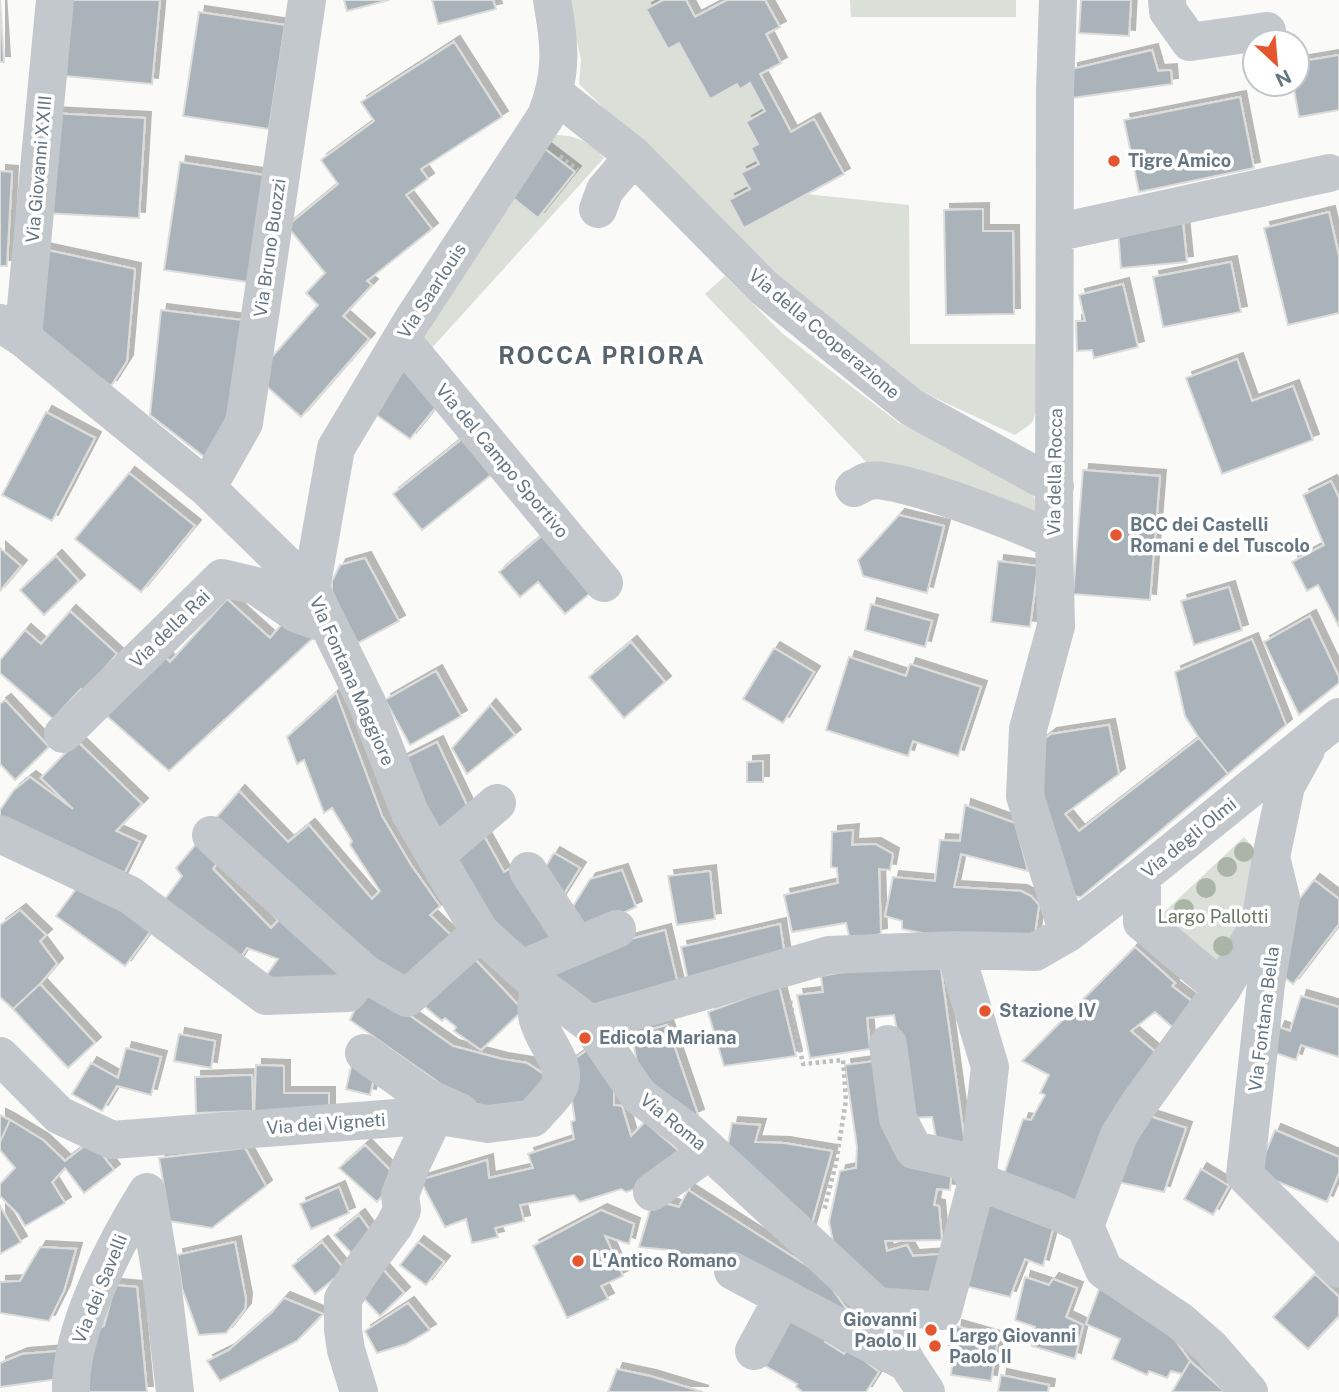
<svg xmlns="http://www.w3.org/2000/svg" width="1339" height="1392" viewBox="0 0 1339 1392" font-family="'Public Sans',sans-serif">
<style>
.green{fill:#dadfd7}
.building{fill:#aab3b9;stroke:#dcdcda;stroke-width:2;filter:url(#shadow)}
.lines{fill:none;stroke-linecap:round;stroke-linejoin:round}
.path{stroke:#bbbfc2;stroke-width:4.5;stroke-dasharray:3.5 3.5;stroke-linecap:butt}
.minor{stroke:#c3c8cc;stroke-width:38}
.tree{fill:#aab4a7}
.poi-dot{fill:#e4572e;stroke:#fff;stroke-width:2.5}
.labels{text-anchor:middle;stroke-width:7;stroke-linejoin:round;paint-order:stroke}
.poi-label{font-size:18px;font-weight:bold;fill:#657683;stroke:#fff;text-anchor:start}
.street-label{font-size:18px;fill:#657683;stroke:#fff}
.park-label{font-size:18px;fill:#687a64;stroke:#fff}
.district-label{font-size:24px;font-weight:bold;letter-spacing:2px;fill:#57646e;stroke:#fff}
</style>
<defs>
<filter id="shadow"><feDropShadow dx="6" dy="-6" stdDeviation="0" flood-color="#0004"/></filter>
</defs>
<rect width="100%" height="100%" fill="#fafaf8"/>
<!-- green -->
<path class="green" d="M568,0H663L647,9L679,43L710,99L737,84L740,89L750,83L765,111L746,122L758,144L751,149L759,164L742,173L750,189L729,200L744,227L806,194L909,205L910,344H1036L1038,406L1032,423L1015,435L918,390L827,324L579,84L581,60Z
M850,0H1016V17H851Z
M554,135C576,135 590,142 604,158L430,350L423,340L508,194L574,172L545,149Z
M725,276L783,334L899,423L954,448L1029,491L1037,501L1040,520L868,464L705,294Z
M1244,837L1265,860L1221,973L1159,917Z"/>
<!-- building -->
<path class="building" d="M0,0L4,62H0Z
M61,0H160L152,84L54,75Z
M344,0H389L347,11Z
M432,0H493L496,9L438,24Z
M663,0H686L695,17L727,0H765L780,27L766,34L781,63L760,74L791,132L814,119L844,174L744,228L729,200L750,189L741,173L759,164L751,148L758,144L746,122L765,111L750,83L740,89L737,84L710,99L679,43L668,49L646,9Z
M1081,0H1131L1129,36L1079,33Z
M199,12L285,25L269,129L183,116Z
M454,42L502,117L421,169L428,179L406,195L432,229L367,281L372,285L343,316L369,339L301,417L255,376L318,305L306,293L325,273L287,226L338,184L321,160L374,121L361,102Z
M1152,50L1158,71L1171,70L1172,84L1072,98V69Z
M1339,55V110L1299,117L1293,84H1297V62Z
M1240,97L1254,168L1139,192L1124,120Z
M49,113L145,118L139,218L43,213Z
M545,149L575,172L538,218L508,194Z
M180,162L264,175L248,282L164,270Z
M0,171L12,172L7,266H0Z
M983,209V231H1013L1014,314L946,315L944,210Z
M1329,212L1339,256V313L1288,325L1264,228Z
M1183,223L1187,262L1121,268L1118,230Z
M38,248L135,269L127,361L111,386L35,329Z
M1231,262L1241,312L1163,327L1153,277Z
M1123,284L1138,347L1094,358L1092,350L1077,351L1076,321H1085L1079,295Z
M161,310L242,320L227,437L211,462L150,415Z
M393,359L438,404L410,439L371,411Z
M1237,359L1252,401L1293,386L1313,440L1222,474L1186,378Z
M46,412L95,438L52,521L2,495Z
M462,439L491,475L422,530L393,494Z
M1083,470L1160,476L1150,600L1073,594Z
M129,473L195,526L141,592L75,539Z
M1331,481L1339,498V627L1318,585L1307,591L1292,562L1324,545L1303,495Z
M899,515L944,526L927,593L863,576L858,560Z
M545,533L594,590L565,614L538,582L520,597L499,572Z
M0,548L21,566L0,591Z
M56,556L79,581L44,615L20,590Z
M365,558L399,621L358,643L332,597V581L340,565Z
M998,561L1038,566L1030,627L991,622Z
M1229,587L1242,630L1194,645L1181,601Z
M227,599L270,638L288,617L312,639L169,771L99,709L158,650L170,662Z
M871,604L932,621L925,647L865,630Z
M70,611L117,654L84,692L81,689L53,719L0,673V660L25,630L41,644Z
M1310,616L1339,677V683L1299,715L1264,642Z
M1252,639L1286,725L1228,774L1199,738L1185,716L1175,672Z
M631,642L665,682L624,718L589,677Z
M774,648L814,672L783,723L743,699Z
M849,657L906,676L910,664L981,687L958,756L913,741L908,756L826,730Z
M436,671L461,716L410,745L385,700Z
M336,693L382,816L411,865L440,906L430,915L457,941L409,988L215,819L239,791L288,842L309,825L372,899L380,891L350,845L352,841L332,808L324,813L304,760L297,764L287,737Z
M5,700L49,747L15,780L0,764V704Z
M490,705L515,735L467,774L452,748Z
M1109,725L1119,774L1065,814L1079,831L1199,738L1228,774L1081,897L1067,896L1039,807L1038,744L1051,734Z
M77,741L142,804L116,831L140,842L121,880L0,821V810L14,790L30,777L73,809L41,778Z
M437,742L473,818L437,845L401,760Z
M763,761V782H747V762Z
M965,805L1015,823L1028,871L961,854L954,887L1021,891L1031,896L1039,905L1035,934H927L902,929V921L885,916L893,877L935,881L940,840L960,841Z
M479,827L504,872L511,868L562,940L527,963L473,893L448,853Z
M853,830L852,845L875,844L893,854L890,870L879,869L881,934L850,940L846,923L792,932L784,895L838,883L837,868L831,867L832,832Z
M201,838L221,857L213,869L271,928L287,912L348,965L340,986L263,980L278,959L247,948L234,967L157,910L182,876L176,868Z
M554,853L580,868L560,900L538,879Z
M622,870L636,907L605,921L583,937L567,916L590,879Z
M710,871L715,919L677,925L668,876Z
M85,877L153,928L125,966L56,916Z
M1314,880L1339,899V924L1293,984L1275,970L1284,919Z
M20,910L46,935L40,941L57,964L40,984L13,1009L0,997V925Z
M780,924L785,957L688,980L681,947Z
M665,930L678,985L585,1008L541,963Z
M1135,947L1175,983L1172,986L1198,1006L1177,1031L1155,1012L1131,1031L1159,1055L1075,1209L1000,1186L1023,1119L1031,1120L1045,1095L1040,1093L1049,1075L1022,1061Z
M468,952L523,1010L481,1050L454,1031L456,1027L445,1018L442,1021L417,1000Z
M940,962L965,1144L938,1148L932,1117L904,1118L905,1071L894,1015L867,1018L870,1049L810,1058L797,995L823,992L821,976L876,966Z
M40,984L95,1043L68,1068L13,1009Z
M366,985L453,1046L502,1059L527,1063L551,1079L525,1109L472,1106L350,1020Z
M779,986L796,1056L724,1066L708,1012Z
M1301,996L1339,1007V1057L1301,1045L1296,1060L1270,1051L1279,1027L1290,1031Z
M667,1025L698,1115L689,1119L638,1069L632,1035Z
M179,1034L215,1041L211,1068L174,1061Z
M126,1048L161,1057L151,1095L117,1086L102,1111L72,1094L91,1063L118,1078Z
M590,1048L614,1077V1105L622,1106L631,1136L645,1122L688,1159L655,1183L626,1192L621,1189L580,1202L574,1195L520,1205L524,1221L495,1228L498,1237L472,1243L466,1219L445,1227L420,1180L487,1160L489,1178L533,1168L528,1154L574,1139L571,1122L575,1120L566,1065Z
M882,1060L904,1163L952,1166L950,1190L937,1189L934,1205L939,1206L942,1240L885,1241L887,1251L907,1245L913,1256L940,1254L939,1295L882,1294L833,1241L829,1222L840,1171L856,1168L857,1147L845,1065Z
M352,1063L376,1069L370,1095L346,1089Z
M256,1065L284,1066V1093H329V1118H254Z
M252,1075L253,1111L196,1113L195,1077Z
M1140,1113L1186,1128L1164,1192L1118,1182Z
M0,1115L10,1120L0,1142Z
M10,1120L43,1140L65,1161L91,1141L114,1170L84,1193L65,1168L52,1182L65,1203L25,1226L18,1214L0,1196V1184L15,1168L0,1150V1142Z
M732,1123L760,1125L755,1142L784,1143L832,1151L810,1230L727,1149Z
M1275,1130L1339,1157V1173L1327,1202L1257,1173Z
M365,1145L398,1178L377,1202L339,1168Z
M245,1148L266,1186L212,1228L157,1219L165,1192L159,1158Z
M1201,1169L1229,1186L1213,1215L1184,1199Z
M339,1187L349,1213L311,1229L300,1204Z
M688,1190L823,1276L852,1317L709,1257L706,1261L667,1255L668,1250L639,1247L653,1200L679,1207Z
M988,1194L1056,1218L1043,1266L1025,1259L1010,1297L961,1285Z
M0,1206L21,1242L0,1254Z
M601,1210L634,1224L629,1244L605,1236L623,1276L601,1286L608,1299L567,1318L533,1246Z
M359,1215L377,1240L359,1261L334,1235Z
M235,1242L246,1299L245,1309L226,1333L199,1335L182,1288L177,1255Z
M322,1242L345,1270L315,1294L292,1266Z
M418,1242L444,1262L426,1285L400,1265Z
M40,1247L76,1249L64,1291L49,1321L0,1313V1282L20,1281Z
M379,1265L404,1293L380,1316L354,1288Z
M1315,1274L1339,1297V1316L1308,1349L1273,1317Z
M1025,1277L1049,1285L1053,1279L1077,1288L1066,1317L1083,1325L1075,1359L1032,1346L1035,1327L1015,1320Z
M115,1285L137,1287L147,1392H83L92,1331L104,1326Z
M1100,1287L1163,1323L1190,1361L1182,1374L1171,1371L1167,1378L1149,1371L1147,1375L1112,1359L1120,1339L1086,1324Z
M284,1298L323,1314L297,1341L220,1381L207,1361L229,1350L271,1313Z
M408,1303L430,1330L406,1344L377,1353L365,1331Z
M783,1303L829,1334L825,1342L844,1354L848,1348L879,1372L866,1392H803L796,1387L797,1384L753,1359Z
M956,1326L998,1338L991,1381L951,1375Z
M58,1351V1379L0,1387V1363L22,1354Z
M1190,1361L1225,1392H1172Z
M617,1369L650,1376L703,1392H608Z
M1001,1375L1049,1385L1048,1392H998Z"/>
<g class="lines">
<!-- path -->
<path class="path" d="M560,156L578,170
M790,1001L803,1064L843,1060L846,1100L836,1163L824,1211
M949,1362L950,1343"/>
<!-- minor -->
<path class="minor" d="M1058,0L1055,91L1054,540L1056,626L1028,729L1025,796L1068,933
M1167,0L1168,11L1190,42L1267,31
M554,93L634,156L763,287L911,407L1055,486
M598,209L605,190L634,156
M1055,233L1329,173
M0,323L23,338L207,488L311,589L367,703L410,813L480,932L541,987L590,1024L639,1096L690,1133L877,1306L907,1363L926,1392
M23,338L55,0
M401,339L604,583
M207,488L244,423L307,0
M854,488C859,486 864,482 869,481C896,474 1024,526 1054,540
M311,589L336,448L412,321L546,116C563,73 560,44 552,0
M63,734L222,578L256,586L297,614L329,625
M0,834L130,895L266,996L348,993L364,973L407,998L480,932
M211,835L364,973
M436,855L497,803
M1271,857L1286,786L1306,750
M528,871L577,945
M1142,876V922L1222,989
M521,969L617,929
M590,1024L829,955L955,950L1035,952L1068,933L1142,876L1339,717
M888,1044L898,1119L914,1150L964,1161L977,1181L1058,1212L1085,1226
M364,1053L424,1096L460,1112
M0,1056L59,1115L112,1140L435,1115L488,1124L533,1118C541,1108 556,1095 560,1084C569,1052 522,1031 541,987
M652,1192L709,1151
M1085,1226L1119,1135L1136,1108L1222,989L1260,923L1271,857L1281,898L1266,984L1245,1175L1339,1269
M1085,1226L1104,1270L1180,1321L1210,1347L1249,1392
M733,1271L907,1363
M877,1306L943,1311L977,1181L990,1067L955,950
M754,1351L783,1297
M71,1392C69,1331 115,1243 147,1192L162,1281L175,1392
M359,1392L346,1350L343,1330V1299L362,1269L394,1226L402,1210L400,1195L412,1163L435,1115"/>
</g>
<!-- trees -->
<g class="tree">
<circle cx="1244" cy="852" r="10"/>
<circle cx="1227" cy="867" r="10"/>
<circle cx="1206" cy="888" r="10"/>
<circle cx="1184" cy="909" r="10"/>
<circle cx="1223" cy="946" r="10"/>
</g>
<!-- markers -->
<g class="poi-dot">
<circle cx="1114" cy="161" r="7"/>
<circle cx="1116" cy="535" r="7"/>
<circle cx="985" cy="1011" r="7"/>
<circle cx="585" cy="1038" r="7"/>
<circle cx="578" cy="1261" r="7"/>
<circle cx="931" cy="1330" r="7"/>
<circle cx="935" cy="1346" r="7"/>
</g>
<g class="labels">
<!-- poi labels -->
<g class="poi-label">
<text x="1128" y="167">Tigre Amico</text>
<text x="1130" y="531">BCC dei Castelli<tspan x="1130" dy="21">Romani e del Tuscolo</tspan></text>
<text x="999" y="1017">Stazione IV</text>
<text x="599" y="1044">Edicola Mariana</text>
<text x="592" y="1267">L'Antico Romano</text>
<text x="917" y="1326" text-anchor="end">Giovanni<tspan x="917" dy="21">Paolo II</tspan></text>
<text x="949" y="1342">Largo Giovanni<tspan x="949" dy="21">Paolo II</tspan></text>
</g>
<!-- street labels -->
<g class="street-label">
<text transform="translate(39 169) rotate(-85)" y="6">Via Giovanni XXIII</text>
<text transform="translate(270 248) rotate(-82)" y="6">Via Bruno Buozzi</text>
<text transform="translate(432 291) rotate(-57)" y="6">Via Saarlouis</text>
<text transform="translate(824 334) rotate(40)" y="6">Via della Cooperazione</text>
<text transform="translate(502 461) rotate(50)" y="6">Via del Campo Sportivo</text>
<text transform="translate(1055 472) rotate(-89)" y="6">Via della Rocca</text>
<text transform="translate(170 629) rotate(-44)" y="6">Via della Rai</text>
<text transform="translate(352 681) rotate(66)" y="6">Via Fontana Maggiore</text>
<text transform="translate(1189 838) rotate(-39)" y="6">Via degli Olmi</text>
<text transform="translate(1264 1019) rotate(-83)" y="6">Via Fontana Bella</text>
<text transform="translate(673 1122) rotate(39)" y="6">Via Roma</text>
<text transform="translate(326 1124) rotate(-4)" y="6">Via dei Vigneti</text>
<text transform="translate(100 1289) rotate(-68)" y="6">Via dei Savelli</text>
</g>
<!-- park labels -->
<g class="park-label">
<text x="1213" y="923">Largo Pallotti</text>
</g>
<!-- district labels -->
<g class="district-label">
<text x="602" y="364">ROCCA PRIORA</text>
</g>
</g>
<!-- north arrow -->
<g transform="translate(1276 63) rotate(154)"><circle r="33" fill="#ffffff" stroke="#c1c8cd" stroke-width="2"/>
<path d="M0-5L12 26L0 18L-12 26Z" fill="#e4572e"/>
<text y="-10" font-size="19" font-weight="bold" text-anchor="middle" fill="#657683">N</text>
</g>
</svg>
